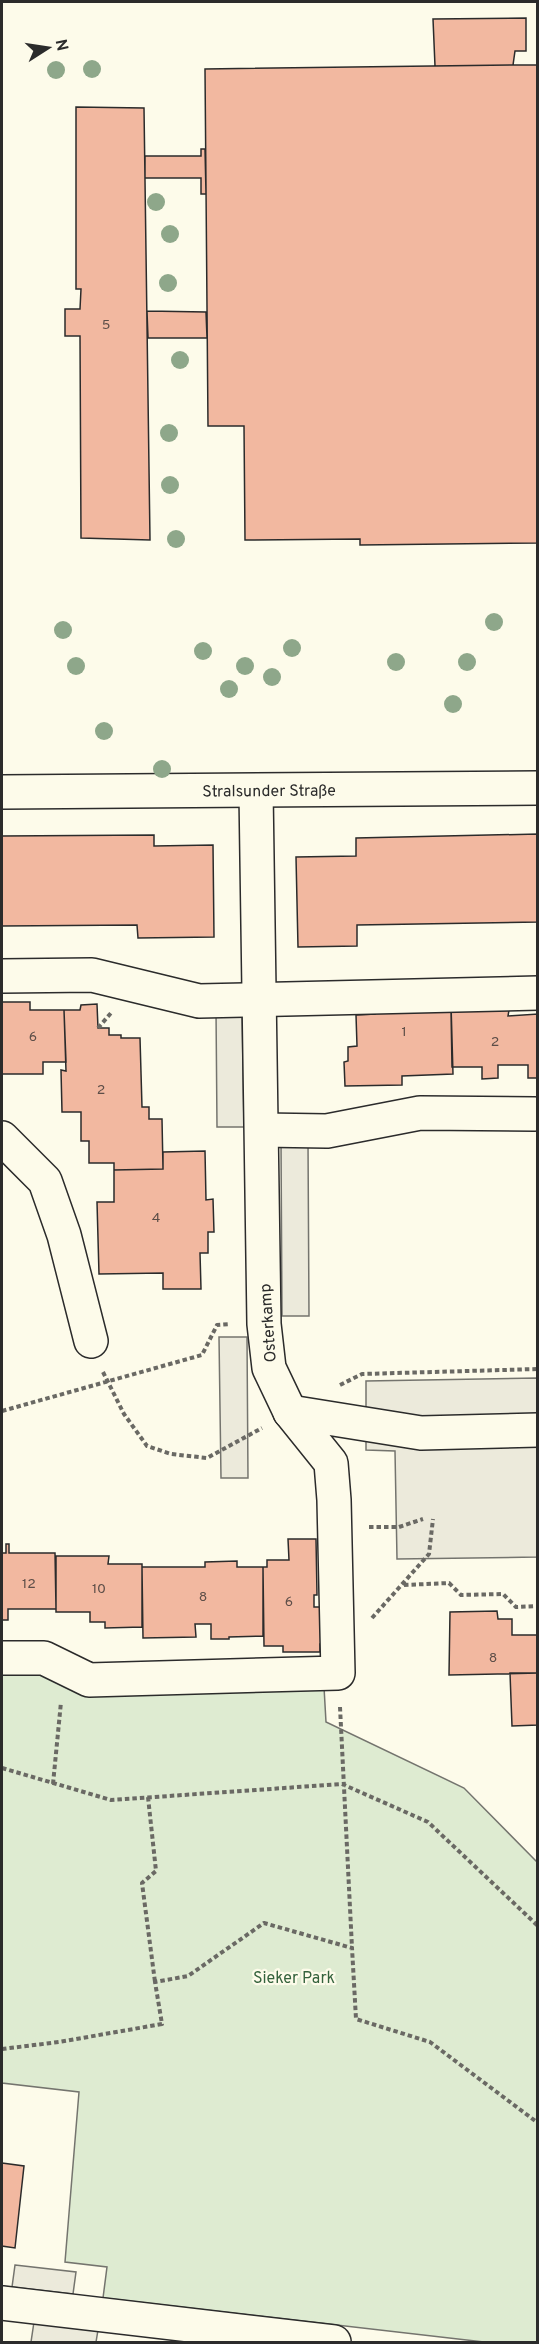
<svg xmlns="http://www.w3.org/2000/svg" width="539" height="2344" viewBox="0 0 539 2344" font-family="Overpass,sans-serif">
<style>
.green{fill:#deebd1;stroke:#74746e;stroke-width:1.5}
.parking{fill:#eceadb;stroke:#74746e;stroke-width:1.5}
.building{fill:#f2b8a0;stroke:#2b2b2b;stroke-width:1.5}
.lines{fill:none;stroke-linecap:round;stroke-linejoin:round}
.minor-casing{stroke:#2b2b2b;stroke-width:36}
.path{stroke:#6a6964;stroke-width:4;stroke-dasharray:4.5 3;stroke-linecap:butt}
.minor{stroke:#fdfbea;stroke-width:33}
.tree{fill:#8ea78a}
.labels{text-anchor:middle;stroke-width:4.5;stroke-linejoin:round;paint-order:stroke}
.number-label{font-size:14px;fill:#5d4e48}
.street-label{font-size:16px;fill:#2b2b2b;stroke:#fdfbea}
.park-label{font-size:16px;fill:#34623c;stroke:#fdfbea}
</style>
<rect width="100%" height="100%" fill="#fdfbea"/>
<!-- green -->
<path class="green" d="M2,1667L324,1687L326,1722L464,1788L537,1862V2342H484L103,2298L107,2267L65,2262L79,2092L2,2083Z"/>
<!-- parking -->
<path class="parking" d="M216,1010H242L244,1127H217Z
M281,1141H308L309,1316H282Z
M219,1337H247L248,1478H221Z
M537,1378V1557L397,1559L395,1451L366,1450V1381Z
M15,2265L76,2272L73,2294L12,2287Z
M34,2322L98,2330L96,2342H31Z"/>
<!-- building -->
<path class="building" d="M526,18V51H515L513,65L435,66L433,19Z
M513,65H538V543L360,545V539L245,540L244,426H208L205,69Z
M76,107L144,108L150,540L81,538L80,336H65V309H80L81,289H76Z
M201,149H205L206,194H201V178H145V156H201Z
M147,311L206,312L207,338H148Z
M538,834V922L357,925V946L298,947L296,857L356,856V838Z
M154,835V846L213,845L214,937L138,938L137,925L2,926V836Z
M2,1002H30V1010H64L66,1062H43V1074H2Z
M97,1004L98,1028H109V1035H121V1038H140L142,1107H149V1119H162L163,1169L114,1170V1163H89V1141H81V1112H62L61,1070L66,1071L64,1010H80L81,1005Z
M451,1004L453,1074L402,1076V1085L345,1086L344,1062L348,1061V1047L357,1046L356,1015L375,1014V1010Z
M451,1010H509L508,1016L538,1014V1078H528V1065H498V1078L482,1079V1067H452Z
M205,1151L206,1200L213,1199L214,1232H208V1253H200L201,1289H163V1273L99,1274L97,1202H114V1170L163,1169V1152Z
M288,1539H316L317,1595H314V1607H322V1644H320V1652H283V1646H264L263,1567H267V1560H289Z
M6,1544H9V1553H55L56,1609H8V1620H2V1553H6Z
M56,1556H109L108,1564H142V1627L105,1628V1622H90V1612H56Z
M237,1561V1567H263V1636L229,1637V1639H211V1624H195L196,1637L143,1638L142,1567H205V1562Z
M497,1611L498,1619H512V1635H538V1673L449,1675L450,1612Z
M510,1673H538V1725L512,1726Z
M2,2163L24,2166L15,2248L2,2246Z"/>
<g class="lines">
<!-- minor casing -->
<g class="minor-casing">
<g id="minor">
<path id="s1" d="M2,792L538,788"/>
<path d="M2,976L92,975L199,1001L538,993"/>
<path d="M262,1130L327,1131L420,1113L535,1114"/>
<path d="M2,1138L45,1181L64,1235L91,1341"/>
<path d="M290,1412L421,1433L538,1430"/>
<path d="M2,1658H44L89,1680L338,1673L334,1500L331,1463L290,1412L269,1368L264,1324L256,791"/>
<path d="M2,2303L334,2342"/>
</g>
</g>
<!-- path -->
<path class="path" d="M98,1028L111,1013
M103,1372L124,1414L147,1446L171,1454L207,1458L262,1428
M340,1385L362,1374L538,1369
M2,1411L202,1355L217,1325L230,1324
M369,1527H399L423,1519
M404,1585L449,1583L461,1595L503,1594L516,1607L538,1606
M372,1618L429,1554L433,1519
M340,1707L352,1948
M2,1768L111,1800L342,1784L428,1822L538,1926
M53,1784L61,1702
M148,1797L156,1871L142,1883L155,1982
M2,2049L59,2042L162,2024L155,1982L188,1976L264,1923L352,1948L356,2019L430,2042L538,2123"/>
<!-- minor -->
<use href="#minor" class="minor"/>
</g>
<!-- trees -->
<g class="tree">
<circle cx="92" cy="69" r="9"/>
<circle cx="56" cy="70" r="9"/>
<circle cx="156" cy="202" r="9"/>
<circle cx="170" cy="234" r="9"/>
<circle cx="168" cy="283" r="9"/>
<circle cx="180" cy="360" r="9"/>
<circle cx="169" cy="433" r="9"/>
<circle cx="170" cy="485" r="9"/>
<circle cx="176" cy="539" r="9"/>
<circle cx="494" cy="622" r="9"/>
<circle cx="63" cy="630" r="9"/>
<circle cx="292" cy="648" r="9"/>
<circle cx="203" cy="651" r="9"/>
<circle cx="396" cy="662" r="9"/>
<circle cx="467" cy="662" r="9"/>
<circle cx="76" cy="666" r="9"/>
<circle cx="245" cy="666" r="9"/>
<circle cx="272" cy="677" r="9"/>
<circle cx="229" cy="689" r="9"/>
<circle cx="453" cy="704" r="9"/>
<circle cx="104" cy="731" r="9"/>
<circle cx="162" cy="769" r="9"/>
</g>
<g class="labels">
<!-- number labels -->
<g class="number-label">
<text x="106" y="329">5</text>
<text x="404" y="1036">1</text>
<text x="33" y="1041">6</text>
<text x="495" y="1046">2</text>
<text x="101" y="1094">2</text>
<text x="156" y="1222">4</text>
<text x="29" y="1588">12</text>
<text x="99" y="1593">10</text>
<text x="203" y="1601">8</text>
<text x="289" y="1606">6</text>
<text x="493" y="1662">8</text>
</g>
<!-- street labels -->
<g class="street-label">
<text dy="6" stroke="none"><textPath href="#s1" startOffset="267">Stralsunder Straße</textPath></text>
<text transform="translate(267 1323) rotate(-94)" y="6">Osterkamp</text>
</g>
<!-- park labels -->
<g class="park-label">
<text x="294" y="1983">Sieker Park</text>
</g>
</g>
<!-- border -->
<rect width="539" height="2344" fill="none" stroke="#2b2b2b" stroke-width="6"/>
<!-- north arrow -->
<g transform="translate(48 48) rotate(78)" stroke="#fdfbea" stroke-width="4.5" paint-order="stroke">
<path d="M0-4.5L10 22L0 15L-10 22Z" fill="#2b2b2b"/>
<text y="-9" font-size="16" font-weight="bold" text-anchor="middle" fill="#2b2b2b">N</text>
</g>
</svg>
